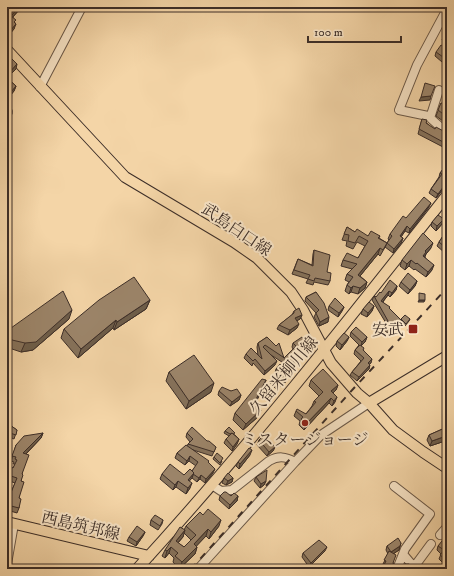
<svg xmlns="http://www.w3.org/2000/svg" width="454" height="576" viewBox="0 0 454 576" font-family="'IM FELL DW Pica','Noto Serif JP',serif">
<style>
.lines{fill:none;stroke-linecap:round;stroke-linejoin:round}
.minor-casing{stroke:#6a5848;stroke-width:10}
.major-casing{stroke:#3c2e28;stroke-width:12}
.minor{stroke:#f8e4c6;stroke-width:8}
.major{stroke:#f4d5a7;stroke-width:10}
.rail{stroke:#3c2e28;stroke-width:2;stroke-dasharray:7 7;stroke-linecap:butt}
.wall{fill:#86725b;stroke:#3c2e28;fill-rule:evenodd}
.shaded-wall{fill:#6d5d4a;stroke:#3c2e28}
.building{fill:#9c856a;stroke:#3c2e28}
.poi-dot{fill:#8f2418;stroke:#f8e4c6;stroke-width:1.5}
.labels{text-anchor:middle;stroke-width:4;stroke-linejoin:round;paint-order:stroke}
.street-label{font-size:16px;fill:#3c2e28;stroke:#f8e4c6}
.poi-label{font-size:16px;fill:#3c2e28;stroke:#f8e4c6;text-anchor:end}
</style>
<rect width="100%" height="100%" fill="#f4d5a7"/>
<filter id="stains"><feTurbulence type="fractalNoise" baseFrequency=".005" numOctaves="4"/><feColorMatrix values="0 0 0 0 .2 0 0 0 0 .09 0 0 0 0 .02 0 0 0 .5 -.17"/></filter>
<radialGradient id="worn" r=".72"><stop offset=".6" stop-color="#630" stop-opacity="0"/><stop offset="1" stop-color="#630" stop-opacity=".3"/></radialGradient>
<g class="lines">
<!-- minor casing -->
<g class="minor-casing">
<path id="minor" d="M447,9L417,65L399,110L428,116L447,133
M40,87L82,7
M7,111L8,112
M430,118L439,90
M212,485L221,491L232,490L269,461C278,456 285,456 295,462
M394,486L430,514L405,549L403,554
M440,535L447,527
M7,564L14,524
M198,569L295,462L321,435L369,403
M397,569L403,554L414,567L431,544"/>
</g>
<!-- major casing -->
<g class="major-casing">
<path id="major" d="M7,50L125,177L234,242L257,258L291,292L303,310L331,363L357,393L369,403L393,430L423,452L447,468
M369,403L447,356
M7,522L149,556
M137,569C246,450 347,322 447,195"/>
</g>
<!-- minor -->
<use href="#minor" class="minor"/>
<!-- major -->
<use href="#major" class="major"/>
<!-- rail -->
<path class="rail" d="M191,569L354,388L447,288"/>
</g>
<!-- wall -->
<path class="wall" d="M7,7H20L19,10L13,17L15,23L14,29L7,37Z
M447,30V43L442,40Z
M447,48V55L442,62L435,56L436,52Z
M447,77V124L436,116L441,103L446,105V92H444L443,87Z
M7,78L16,86L14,91L9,97L7,95Z
M422,119L447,141L443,147L418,134Z
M447,167V184L436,198L429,193L431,189L439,177L440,173Z
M429,207L409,233L405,231L401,237L403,238L401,243L393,253L385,247L387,243L389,240L388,239L390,234L406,218Z
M447,211V221L443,218L445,213Z
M444,219L442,224L436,231L431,226L432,222Z
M347,227L355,232L368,236H380L379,238L387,243L384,249L380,256L378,254L360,276L367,282L365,288L358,294L351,292L349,294L345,291L347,285L349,282L345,280L347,274L352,269L341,266L343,260L358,258L365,246L357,242L353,249L346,246L347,241L342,240Z
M443,236L447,250L445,253L437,246L439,242Z
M431,248L426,254L425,257L432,270L426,277L415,269L414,270L409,266L405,270L400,266L402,260Z
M314,250L327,272L330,281L328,285L314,282L313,285L306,283L308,279L292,274L298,259L312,265L313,254Z
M417,281L415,286L408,294L399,286L401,282Z
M397,286L396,290L390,297L388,295L383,302L401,320L410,319L409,321L405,326L402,323L401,326L391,336L383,329L384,325L386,323L372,300L374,296L376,297L381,293Z
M316,292L328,322L319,326L314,317L316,313L305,301L306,297Z
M150,300L146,309L114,330L113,328L78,358L61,338L64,329Z
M329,306L344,307L342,311L338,317L328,310Z
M374,306L372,311L367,317L361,314L363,309Z
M294,311L302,315L300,319L296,321L297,328L288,335L277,329L279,325L292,315Z
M69,319L33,350L21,352L9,348L7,344V340L11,328Z
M351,332L367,337L365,342L361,346L371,363L369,365V369L357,381L350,375L352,372L361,361L354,354L355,350L359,345L350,336Z
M267,337L284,358L293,349L292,347L293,343L310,346L309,350L303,358L301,356L291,368L268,353L275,365L264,375L253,363L252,366L244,358L246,354L258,356L257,347L258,343Z
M349,337L347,341L340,350L336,346L337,341Z
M276,369L289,373L285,383L284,382L277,390L270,383L272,379L277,375L275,373Z
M169,372L211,392L186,409L166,381Z
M311,380L338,385L336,390L333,393L335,402L332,406L329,403L304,430L299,425L300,421L294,416L296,411L306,414L312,406L314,401L319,396L309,386Z
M264,387L254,405L259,416L243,430L233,420L235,413Z
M219,391H231L241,395L239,400L230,406L218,395Z
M7,423L17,430L14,439L7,436Z
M447,427V446L445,441L430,446L427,440L429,435Z
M225,431L235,435L239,439L237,444L232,451L224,443L226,439L229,436L224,433Z
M43,433L41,438L26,454L22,474L19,498V508L17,513L7,510V494L10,495L15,483L7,480V478L11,467L13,468L15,464H13L14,462L11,461L16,445Z
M187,433L207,441L216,447L212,456L193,450L208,463L213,473L205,483L200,479L197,482L192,478L189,481L190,488L186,494L176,487L173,490L160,479L162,474L184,475L192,471L196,466L189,461L185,465L175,458L177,453L187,446L188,444L190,442L186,437Z
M259,440L275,447L273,451L267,456L257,445Z
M250,455L239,469L236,466L238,462Z
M214,457L222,461L220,465L213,459Z
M256,477L266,481L264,485L260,488L254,481Z
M224,478H233L232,482L226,485L222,483Z
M220,496H238L237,501L229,509L219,500Z
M151,520H163L162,524L158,530L150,525Z
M186,526H219L209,539L206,536L196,546L197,547L195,554L179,569L173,562L174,558L169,553L165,558L162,556L165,550L184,530ZM184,533L191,540L184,547L178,543L183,537Z
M145,532L143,536L136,546L127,541L129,537Z
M447,539V559L443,563L439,559L441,554L437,550L438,546Z
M401,543L399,550L393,554V563L395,568L383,564L388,554L386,550L387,546Z
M325,551L309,567L302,557L303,553Z"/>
<!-- shaded-wall -->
<path class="shaded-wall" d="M19,7H20L19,10L9,21L11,16Z
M16,24L14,29L7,37L9,32Z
M447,53V55L442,62L443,57Z
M17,64L16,69L7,78V75Z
M16,86L14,91L9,97L11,92Z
M431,96L430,100L419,101L421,97Z
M447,182V184L436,198L438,194Z
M431,203L429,207L409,233L410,229Z
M444,219L442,224L436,231L437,226Z
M407,226L405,231L399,240L400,236Z
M403,238L401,243L393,253L394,249Z
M433,243L431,248L426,254L424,257L421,261L425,251Z
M380,248L378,254L356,281L358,275Z
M411,260L409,266L405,270L407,264Z
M434,265L432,270L426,277L428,272Z
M417,281L415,286L408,294L410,290Z
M367,282L365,288L358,294L360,288Z
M353,286L351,292L349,294L351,288Z
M397,286L396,290L390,297L392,293Z
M389,291L388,295L380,305L381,301Z
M150,300L146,309L114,330L117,322Z
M419,300H425L424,302H418Z
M374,306L372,311L367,317L368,313Z
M344,307L342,311L338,317L339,313Z
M72,310L69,319L33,350L21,352L25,343Z
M302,315L300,319L293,323L295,318Z
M329,317L328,322L319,326L320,322Z
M116,320L113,328L78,358L81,349Z
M403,322L401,326L391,336L392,332Z
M299,324L297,328L288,335L290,330Z
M349,337L347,341L340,350L342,345Z
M367,337L365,342L361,346L362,342Z
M310,346L309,350L303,358L304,353Z
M303,352L301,356L291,368L292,363Z
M372,359L371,363L366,367L368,363Z
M277,361L275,365L264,375L265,371Z
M370,365L369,369L357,381L359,377Z
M286,378L284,382L277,390L279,386Z
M266,380L264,387L251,411L253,405Z
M214,383L211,392L186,409L189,401Z
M338,385L336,390L329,397L331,391Z
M241,395L239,400L230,406L232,402Z
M337,397L335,402L332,406L334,401Z
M331,398L329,403L304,430L306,424Z
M261,410L259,416L243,430L246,424Z
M43,433L41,438L22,458L23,453Z
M446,436L445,441L430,446L432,441Z
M239,439L237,444L232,451L233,447Z
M275,447L273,451L267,456L269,452Z
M252,450L250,455L239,469L240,464Z
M190,456L189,461L185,465L187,461Z
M215,469L213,473L205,483L206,479Z
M194,473L192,478L186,485L188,480Z
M201,475L200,479L197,482L199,478Z
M233,478L232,482L226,485L228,481Z
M178,481L176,487L173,490L175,485Z
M266,481L264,485L260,488L261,484Z
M192,483L190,488L186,494L188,488Z
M238,496L237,501L229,509L230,505Z
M221,520L219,526L209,539L211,532Z
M208,529L206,536L192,551L194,544Z
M185,530L183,537L173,548L176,541Z
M145,532L143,536L136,546L137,542Z
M400,546L399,550L390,556L391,552Z
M171,547L169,553L165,558L167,551Z
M197,547L195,554L179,569L182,562Z
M327,547L325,551L309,567L311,563Z
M447,556V559L443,563L445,559Z"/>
<!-- building -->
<path class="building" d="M7,7H19L11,16L16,20L14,22L16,24L9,32L7,30Z
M447,30V37L444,36Z
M441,45L447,48V53L443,57L436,52Z
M7,54L17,64L7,75Z
M447,77V86H446L445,81Z
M7,78L16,86L11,92L7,88Z
M425,83L435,86L431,96L421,97Z
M441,103L447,106V117L438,110Z
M422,119L427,120L426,123L435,129L436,127L447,133V139L445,143L419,129Z
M445,166L447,167V182L438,194L431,189L442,174L440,173Z
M424,197L431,203L410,229L407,226L400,236L403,238L394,249L387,243L392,236L390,234L403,216L406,218Z
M438,215L444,219L437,226L432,222Z
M347,227L355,232L357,229L368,236L371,231L380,236L378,238L387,243L383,250L380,248L358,275L367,282L360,288L353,286L351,288L347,285L353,277L347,274L357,264L343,260L347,253L358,258L368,241L359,236L355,243L348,241L349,235L344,234Z
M423,233L433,243L425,251L426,252L423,256L434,265L428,272L417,263L416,264L411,260L407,264L402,260Z
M443,236L447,239V248H446L439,242Z
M314,250L330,255L327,272L331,273L330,281L315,278L314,281L308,279L310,275L294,270L298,259L313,266Z
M408,273L417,281L410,290L401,282Z
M134,277L150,300L117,322L116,320L81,349L64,329L99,300Z
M390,280L397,286L392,293L389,291L381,301L390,307L389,308L403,322L392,332L384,325L388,321L374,296L376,297L380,292L381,293Z
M63,291L72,310L36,342L25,343L12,340L9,334L11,328Z
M316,292L324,303L329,317L320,322L316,313L319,310L306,297Z
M419,293L425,294V300H419Z
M335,298L344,307L339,313L329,306Z
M369,302L374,306L368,313L363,309Z
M299,308L302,315L295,318L299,324L290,330L279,325L294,313V311Z
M405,315L410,319L406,324L401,319Z
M356,327L367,337L362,342L351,332Z
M344,333L349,337L342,345L337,341Z
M267,337L276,346L279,343L284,358L296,346L293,343L302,337L310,346L304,353L303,352L292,363L265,345L263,347L277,361L265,371L255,359L253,361L246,354L251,348L262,359L258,343Z
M360,345L364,348L363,350L372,359L368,363L370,365L359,377L352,372L364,358L355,350Z
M194,355L214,383L189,401L169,372Z
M280,364L289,373L287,378H286L279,386L272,379L280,372L276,369Z
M323,369L338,385L331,391L337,397L334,401L331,398L306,424L301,419L303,417L296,411L297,409L306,414L316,402L314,401L323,392L311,380Z
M262,379L266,380L253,405L261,410L246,424L235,413Z
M222,387L231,391L237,389L241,395L232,402L219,391Z
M7,423L17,430L16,435L7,432Z
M192,427L207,441H209L216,447L214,452L188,444L193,439L187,433Z
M229,427L235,433L233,434L232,433L230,434L225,431Z
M447,427V437L446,436L432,441L429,435Z
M43,433L23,453L29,455L22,474L23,475L21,481L24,482L19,498L21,499L19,508L7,505V494L10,495L17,478L8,475L11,467L13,468L17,460L15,459L16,457L12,456L16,445L24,436Z
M232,433L239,439L233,447L226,439Z
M264,435L275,447L269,452L259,440Z
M186,445L209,461L208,462L215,469L206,479L201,475L199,478L193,474L194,473L192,471L198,462L190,456L187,461L177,453Z
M249,448L252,450L240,464L238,462Z
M217,453L223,458L220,463L214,457Z
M170,464L184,475L190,469L194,473L188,480L192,483L188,488L178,481L175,485L162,474Z
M267,470L266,481L261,484L256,477Z
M228,473L233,478L228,481L224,478Z
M224,492H226L231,496L234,493L238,496L230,505L220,496Z
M208,509L221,520L211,532L208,529L194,544L197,547L182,562L175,556L178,553L171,547L167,551L165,550L180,527L185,530L176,541L184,547L196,535L186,526L200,512L203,515Z
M155,515L163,520L160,526L151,520Z
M7,523L9,524L8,534H7Z
M137,526L145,532L137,542L129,537Z
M445,537L447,539V556L445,559L440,555L444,550L438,546Z
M398,538L401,543L400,546L391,552L387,546Z
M319,540L327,547L311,563L303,553Z
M389,551L396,555L393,563L395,568L396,569H382L386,561L384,560Z
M405,564H409L414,568V569H402Z"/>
<!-- markers -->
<g class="poi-dot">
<rect x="408" y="324" width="10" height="10" rx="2"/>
<circle cx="305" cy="423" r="4"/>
</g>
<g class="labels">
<!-- street labels -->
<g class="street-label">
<text transform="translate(237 229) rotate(34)" y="6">武島白口線</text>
<text transform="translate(283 375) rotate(-50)" y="6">久留米柳川線</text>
<text transform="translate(81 525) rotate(13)" y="6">西島筑邦線</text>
</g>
<!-- poi labels -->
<g class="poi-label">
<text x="404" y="335">安武</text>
<text x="305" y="445" text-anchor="middle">ミスタージョージ</text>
</g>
</g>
<!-- margin -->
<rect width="454" height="576" fill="none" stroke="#f4d5a7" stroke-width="24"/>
<rect x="8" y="8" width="438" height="560" fill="none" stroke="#3c2e28" stroke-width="2"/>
<rect x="12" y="12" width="430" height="552" fill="none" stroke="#3c2e28"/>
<!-- scale -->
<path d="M308 36v6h93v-6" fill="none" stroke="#3c2e28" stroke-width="2"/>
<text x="314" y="36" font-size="12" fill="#3c2e28" stroke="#f8e4c6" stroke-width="3" paint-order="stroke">100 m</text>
<rect width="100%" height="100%" filter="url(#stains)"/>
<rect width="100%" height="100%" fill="url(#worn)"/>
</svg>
